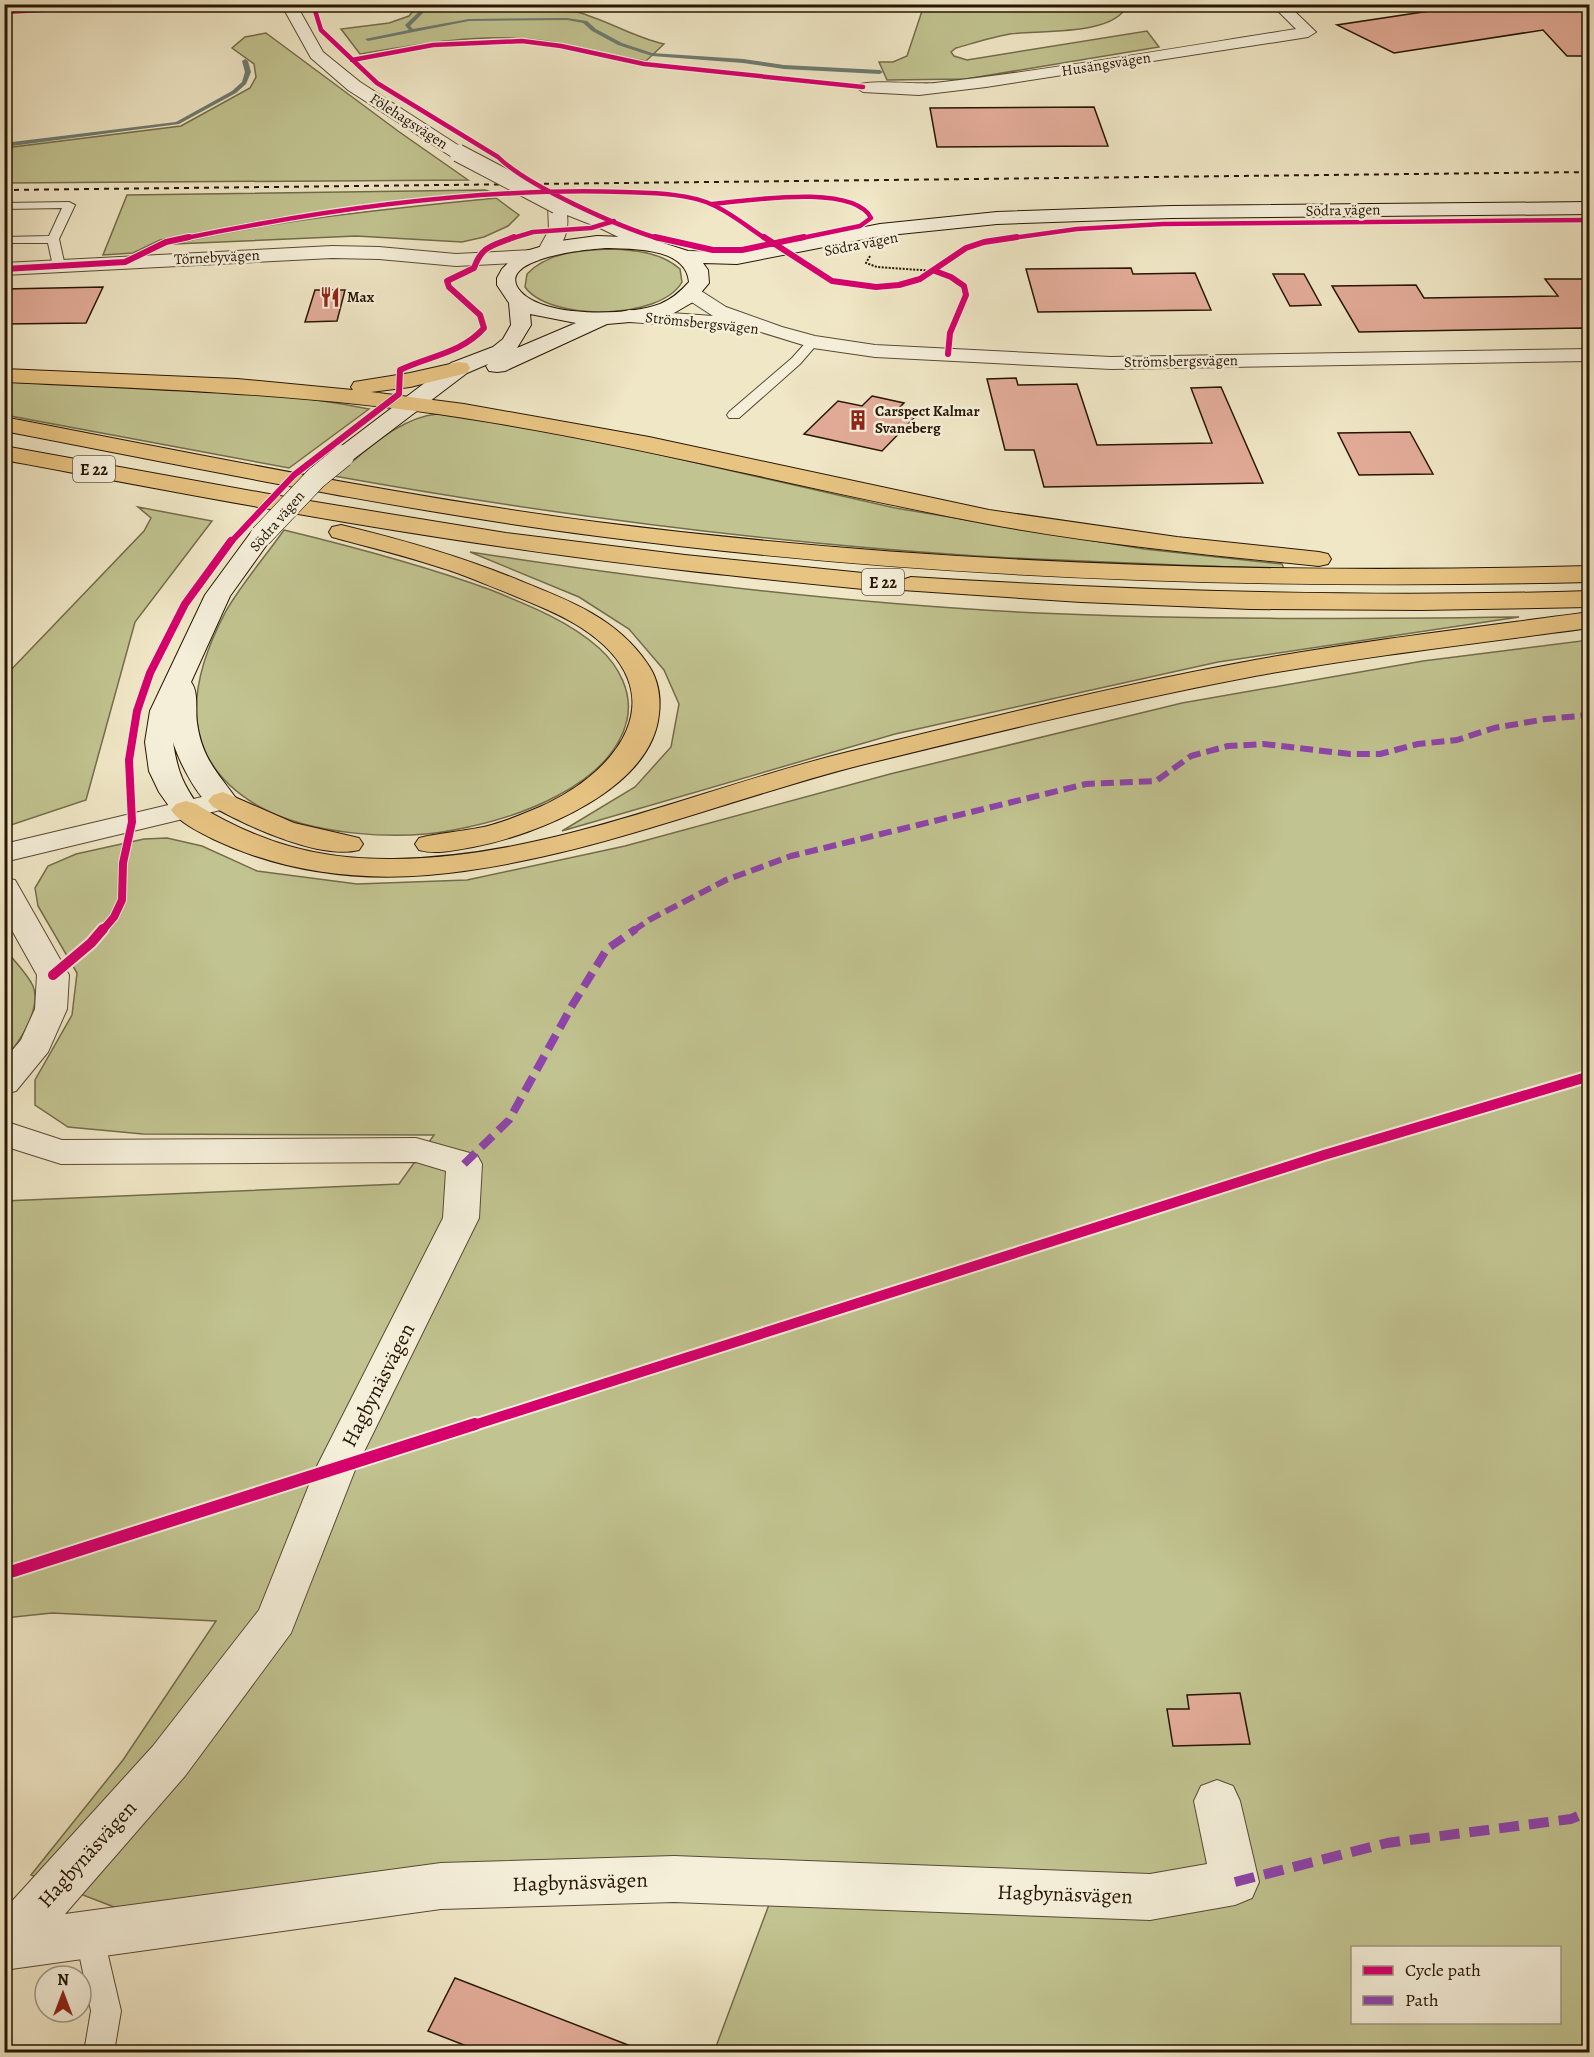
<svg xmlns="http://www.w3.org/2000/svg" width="1594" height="2057" viewBox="0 0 1594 2057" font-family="Alegreya,serif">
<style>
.green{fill:#c1c390;stroke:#746c4a;stroke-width:1.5;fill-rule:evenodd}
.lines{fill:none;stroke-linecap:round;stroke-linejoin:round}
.stream{fill:#6d7b71;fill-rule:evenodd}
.building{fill:#e3ac99;stroke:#271603;stroke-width:1.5}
.service-casing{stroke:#594a34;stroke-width:2}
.minor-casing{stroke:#594a34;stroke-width:2}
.tertiary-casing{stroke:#594a34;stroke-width:2}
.secondary-casing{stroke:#271603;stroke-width:2}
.motorway-casing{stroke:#271603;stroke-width:2}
.path{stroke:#271603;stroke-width:2;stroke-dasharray:2 1.5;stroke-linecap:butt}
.service{fill:#f5efda;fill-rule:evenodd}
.minor{fill:#f5efda;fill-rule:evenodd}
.tertiary{fill:#f5efda;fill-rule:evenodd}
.secondary{fill:#f5efda;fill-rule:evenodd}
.motorway{fill:#e8c483;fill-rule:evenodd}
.rail{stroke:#271603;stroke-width:2;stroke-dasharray:5 5;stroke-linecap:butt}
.tertiary-bridge-casing{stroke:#594a34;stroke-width:19;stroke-linecap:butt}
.secondary-bridge-casing{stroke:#271603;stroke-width:23;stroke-linecap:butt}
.tertiary-bridge{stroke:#f5efda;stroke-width:17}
.secondary-bridge{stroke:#f5efda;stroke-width:22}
.quiet-far2{stroke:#8e44ad;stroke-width:6;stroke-dasharray:13 6;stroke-linecap:butt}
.quiet-far1{stroke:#8e44ad;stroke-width:8;stroke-dasharray:16 8;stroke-linecap:butt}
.quiet{stroke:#8e44ad;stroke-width:10;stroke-dasharray:20 10;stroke-linecap:butt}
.cycleway-far4-casing{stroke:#f5efda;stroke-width:7}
.cycleway-far3-casing{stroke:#f5efda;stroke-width:8}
.cycleway-far2-casing{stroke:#f5efda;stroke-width:10}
.cycleway-far1-casing{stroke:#f5efda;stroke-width:14}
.cycleway-casing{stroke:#f5efda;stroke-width:16}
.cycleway-far4{stroke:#d6006c;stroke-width:4.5}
.cycleway-far3{stroke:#d6006c;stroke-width:6}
.cycleway-far2{stroke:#d6006c;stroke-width:8}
.cycleway-far1{stroke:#d6006c;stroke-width:10}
.cycleway{stroke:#d6006c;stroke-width:12}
.labels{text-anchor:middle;stroke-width:5;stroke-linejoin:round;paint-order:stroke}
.far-street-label{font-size:15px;fill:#271603;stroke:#f5efda}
.far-poi-label{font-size:15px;font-weight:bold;fill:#271603;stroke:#f5efda;text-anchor:start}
.shield{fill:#f5efda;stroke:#655744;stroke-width:1.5}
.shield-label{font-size:16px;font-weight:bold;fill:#271603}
.near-street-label{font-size:21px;fill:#271603;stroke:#f5efda}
</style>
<rect width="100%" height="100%" fill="#f0e7c6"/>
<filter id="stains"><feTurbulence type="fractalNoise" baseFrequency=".00333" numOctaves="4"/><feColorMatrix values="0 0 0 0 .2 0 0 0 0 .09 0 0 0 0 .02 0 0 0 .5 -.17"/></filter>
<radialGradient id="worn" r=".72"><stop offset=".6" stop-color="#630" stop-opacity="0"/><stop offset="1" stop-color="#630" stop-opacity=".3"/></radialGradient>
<!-- green -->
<path class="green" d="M449,4L468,7L577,12C607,20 633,37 664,44L646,61C610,56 574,44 538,40C479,33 418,44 360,54L341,29L389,23L409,16L413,11L411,5Z
M924,5H1127C1115,36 1040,30 1010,34C992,37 974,43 956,48L951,52L954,56L967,60L1147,31L1159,47L966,79L887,80L879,62H893L907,56Z
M266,33L398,131L468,180L5,183V148L181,126L250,88L256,77L254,64L232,48L245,37Z
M485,190L491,192L345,208L276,218L160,240L133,253L103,255L127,195Z
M496,198L519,215L508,226L484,237L462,242L356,236L174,244C280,219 388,209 496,198Z
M610,249C634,250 661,252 680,269L682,282C661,320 550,322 525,287L527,274C548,252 581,250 610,249Z
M4,382C126,386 250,385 369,409L289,468L5,415Z
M437,414L459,415L592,439L895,508L1144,549L1282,564L1284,569C1182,565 1079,562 977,556C761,542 546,514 334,476C365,453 397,418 437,414Z
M138,507L212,521L135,622L86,800L5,827V676L144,531L151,518Z
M284,530C354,547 423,565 491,590C528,605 569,621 599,648C619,666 633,693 627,720C611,787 514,819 454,830C398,841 310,835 260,807C177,760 186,686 226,611C242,583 265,557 284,530Z
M470,552C658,581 847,604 1038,613C1198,620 1358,619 1519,617L1218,662L1087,691L895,734L562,831L635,787L671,747L679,704L664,670L629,629L579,597Z
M1589,640V2052H714L783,1867L127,1912L31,1875L123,1760L216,1621L52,1613L5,1618L4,1201L399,1184L434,1135L143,1134L68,1127L35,1105V1080L72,1015L77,973L38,906L35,888L48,866L76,854L144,839L167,838L202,846L257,871L357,884L467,880L625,846L890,774L1182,703L1423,661ZM1352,1948H1560V2022H1352Z
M4,948C13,960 27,973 33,986C42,1009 19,1043 5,1058Z"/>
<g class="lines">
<!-- stream -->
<path class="stream" d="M427,4H432L410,26L413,29L469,19L567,18L587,21L596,29L622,43L652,53L743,59L784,65L880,70L883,72L880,74L784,69L743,63L652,56L618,45L592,31L583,23L567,20L469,21L368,41L365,39L409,30L405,25Z
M245,59L248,61L251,72L246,84L236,93L179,124L4,147V143L176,122L232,91L242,82L245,72L242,61Z"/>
</g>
<!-- building -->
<path class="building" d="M1476,4H1590V56H1567L1543,30L1394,53L1337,25Z
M1094,107L1108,146L937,147L930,108Z
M1131,268L1133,274L1195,273L1211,310L1038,312L1026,269Z
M1273,274H1304L1321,305L1290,306Z
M1545,279H1590V337L1582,328L1359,332L1332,286L1416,285L1424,298L1558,296Z
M103,287L86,323L4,324V289Z
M315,290H345L337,321L305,322Z
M1016,378L1018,385L1077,384L1097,445L1212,443L1191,388L1221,387L1263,483L1044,487L1034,450H1005L987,379Z
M872,396L904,403L894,413L915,417L882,451L804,434L838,401L862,406Z
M1410,432L1433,474L1359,475L1338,433Z
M1240,1693L1250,1744L1173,1746L1167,1709H1189L1187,1695Z
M455,1978L641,2050L640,2052H482L428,2031Z"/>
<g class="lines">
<!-- service casing -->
<g class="service-casing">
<path id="service" d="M69,202L75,205L59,239L65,266L63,268H55L53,266L48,243H4V237L49,236L62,208L4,209V203Z
M813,338L819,342L800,364L739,418H729L727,415L729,412L792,358L809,339Z
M89,1920L99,1924L103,1934L121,2011L114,2052H84L91,2011L75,1934L79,1924Z"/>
</g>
<!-- minor casing -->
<g class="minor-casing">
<path id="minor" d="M1271,4H1287L1316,32L1308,37L986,87L919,95L863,92L855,87C861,78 920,85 935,83C1056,69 1176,48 1296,29Z
M332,246L379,247L456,254L532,250L539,252L542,256L539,260L532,262L456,266L379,259L332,258L4,275V263Z
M691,287L698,289L726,307L782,327L815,336L875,345L1111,357L1590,349V361L1111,369L875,357L813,348L738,325L729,329L629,322L622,320L619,316L622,312L629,310L713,316L684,297L681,293L684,289Z
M223,792L233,795L238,801L233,807L4,862V844Z
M4,878L15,880L19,887L69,975L67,1009L48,1052L16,1091L4,1094V1060L21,1040L35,1009L37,975L4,916Z
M4,1121L62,1140L416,1138L477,1155L482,1164L479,1218L355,1470L291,1633L185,1776L65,1914L441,1863L674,1856L1150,1874L1207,1864L1194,1801L1201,1786L1217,1780L1233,1786L1240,1801L1259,1882L1252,1898L1235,1905L1150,1920L674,1902L441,1909L4,1970V1910L153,1746L259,1610L315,1470L443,1218L446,1171L416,1162L61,1164L4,1146Z"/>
</g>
<!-- tertiary casing -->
<g class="tertiary-casing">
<path id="tertiary" d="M4,4H47L40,9L4,11Z
M281,4H296L323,52L360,82L464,149L467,153L464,157H452L348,90L311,58Z
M557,199L614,220L657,241L660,245L657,249H643L600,228L567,215C569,231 564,241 555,254H541L538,250L549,230L548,205L550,201Z"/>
</g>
<!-- secondary casing -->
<g class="secondary-casing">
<path id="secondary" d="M1590,202V214L1171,218L997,224L880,236L737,264L703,263L708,270L709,283L693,302L674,313L642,321L607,324L505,371L497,372L489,371L486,366L488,364L467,373L351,461L343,463L335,461L331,456L335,451L451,363L493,347L503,339L511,325L509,303L497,285V278L502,269L514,257L526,251L560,241L597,236L624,237L660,242L688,251L737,252L880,224L997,212L1171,206ZM609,248C635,249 686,248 689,282C680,292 672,299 660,304C629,316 545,318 521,292C490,258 593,248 609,248ZM530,314L576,323L517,348L531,325Z
M261,529L270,531L273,536L230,596L191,682C199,692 195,710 197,723C202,759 218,773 238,801L233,807C227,809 221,811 214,808C198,800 178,759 173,742C178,774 183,784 201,810L196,816L186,819L176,816L159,792L149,771L145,742L150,711L205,595L252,531Z"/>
</g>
<!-- motorway casing -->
<g class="motorway-casing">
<path id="motorway" d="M459,362L467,363L470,368L467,373L410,387L371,392L464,404L649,437L989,510L1177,537L1319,552L1328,554L1331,559L1328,564L1319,566C1209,555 1097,544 988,524C812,491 640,445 464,418C311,394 158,389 4,382V369L237,379L353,390L351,387L354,382L410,373Z
M4,417C201,455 398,496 597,522C927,564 1258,575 1590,566V582C1258,590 926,579 597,536C398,510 201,469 4,431Z
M4,446L291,498L506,533L685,555L863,573L872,576L876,581L872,586L863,589C743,577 623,565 504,547C336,523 171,491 4,460Z
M341,525C403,540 464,557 523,582C571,601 617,619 647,663C658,678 661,697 659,714C652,789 537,835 473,847C456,850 437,855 419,850L415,844L419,838C439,833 458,832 478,828C496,825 513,818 530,811C617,777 683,693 580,627C558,613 534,604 510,594C487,585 465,575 442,568C406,556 369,547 332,537L329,532L332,527Z
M911,577C1137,591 1363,598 1590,591V607L1420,610L1250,609L1081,602L902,590L898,585L902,580Z
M1590,612V628C1478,643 1366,656 1255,676C1123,701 992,733 861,765C717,802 578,862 428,875C354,881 280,871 213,839C199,832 180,823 171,810L176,804L186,801L196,804C260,843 318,860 394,859C551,857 697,789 848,752C983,719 1118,685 1255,660C1366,640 1478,627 1590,612Z
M223,792L294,823L359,838L363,844L359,850C319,860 248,826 213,807L208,801L213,795Z"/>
</g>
<!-- path -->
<path class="path" d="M870,256L866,263L877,267L935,271"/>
<!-- service -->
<use href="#service" class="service"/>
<!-- minor -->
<use href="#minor" class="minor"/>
<!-- tertiary -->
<use href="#tertiary" class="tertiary"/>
<!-- secondary -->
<use href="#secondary" class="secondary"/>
<!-- motorway -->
<use href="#motorway" class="motorway"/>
<!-- rail -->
<path class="rail" d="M4,190L1590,172"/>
<!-- tertiary-bridge casing -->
<g class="tertiary-bridge-casing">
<path id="tertiary-bridge" d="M458,153L557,205"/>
</g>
<!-- secondary-bridge casing -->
<g class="secondary-bridge-casing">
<path id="secondary-bridge" d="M261,536L316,478L343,456"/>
</g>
<!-- tertiary-bridge -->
<use href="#tertiary-bridge" class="tertiary-bridge"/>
<!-- secondary-bridge -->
<use href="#secondary-bridge" class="secondary-bridge"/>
<!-- quiet-far2 -->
<path class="quiet-far2" d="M633,931L649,920L726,880L791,856L1086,784L1156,781L1191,756L1228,746L1264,744L1350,754H1380L1418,744L1457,740L1494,728L1546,719L1590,715"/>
<!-- quiet-far1 -->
<path class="quiet-far1" d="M464,1164L509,1120L573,1004L607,949L636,929"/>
<!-- quiet -->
<path class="quiet" d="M1235,1882L1387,1843L1571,1819L1590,1811"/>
<!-- cycleway-far4 casing -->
<g class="cycleway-far4-casing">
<path id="cycleway-far4" d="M313,4L321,30L377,83L498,157C527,186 619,227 660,239
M4,12L153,4
M352,60L433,45L522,41L561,46L644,64L863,87
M712,204C747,201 853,183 871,218L860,226L797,239
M181,239C322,210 480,187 623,192C651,193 688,193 713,205C731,213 749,228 766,239
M510,239L533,232L591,228L614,221
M1006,239L1077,229L1163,224L1590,220"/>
</g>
<!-- cycleway-far3 casing -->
<g class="cycleway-far3-casing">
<path id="cycleway-far3" d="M655,237L713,250H742L804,237
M764,237L832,281L876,287L899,285L920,279L966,248L984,242L1017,237
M4,269L125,262L166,242L189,237
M935,271L951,277L964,286L966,295L950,333L948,354
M230,543L294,475L399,394L400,370C429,356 462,353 484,328L480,315L449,287L447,281L474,268C482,245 493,246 514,237"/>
</g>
<!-- cycleway-far2 casing -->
<g class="cycleway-far2-casing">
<path id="cycleway-far2" d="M102,931L114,917L122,900L123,863L132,822L129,760L137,711L150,673L185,604L231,541"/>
</g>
<!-- cycleway-far1 casing -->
<g class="cycleway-far1-casing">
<path id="cycleway-far1" d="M53,975L91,943L103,929
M471,1426L1324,1155L1590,1076"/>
</g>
<!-- cycleway casing -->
<g class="cycleway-casing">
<path id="cycleway" d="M4,1574L475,1424"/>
</g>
<!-- cycleway-far4 -->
<use href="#cycleway-far4" class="cycleway-far4"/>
<!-- cycleway-far3 -->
<use href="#cycleway-far3" class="cycleway-far3"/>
<!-- cycleway-far2 -->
<use href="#cycleway-far2" class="cycleway-far2"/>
<!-- cycleway-far1 -->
<use href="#cycleway-far1" class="cycleway-far1"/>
<!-- cycleway -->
<use href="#cycleway" class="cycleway"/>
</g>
<!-- icons -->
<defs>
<g id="restaurant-bare" transform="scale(1.62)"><path d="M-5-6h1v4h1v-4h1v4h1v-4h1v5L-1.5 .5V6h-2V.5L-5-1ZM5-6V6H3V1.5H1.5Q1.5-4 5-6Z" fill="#8f2418" stroke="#f5efda" stroke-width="2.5" paint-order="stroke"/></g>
<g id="building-bare" transform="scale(1.62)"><path d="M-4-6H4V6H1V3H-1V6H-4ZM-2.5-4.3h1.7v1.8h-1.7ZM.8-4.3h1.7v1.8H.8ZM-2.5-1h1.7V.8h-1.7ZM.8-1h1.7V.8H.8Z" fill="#8f2418" stroke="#f5efda" stroke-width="2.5" paint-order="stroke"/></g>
</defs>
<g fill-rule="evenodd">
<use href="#restaurant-bare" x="330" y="297"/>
<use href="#building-bare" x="858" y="420"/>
</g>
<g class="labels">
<!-- far-street labels -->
<g class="far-street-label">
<text transform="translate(1106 64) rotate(-9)" y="5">Husängsvägen</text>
<text transform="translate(409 121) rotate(33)" y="5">Fölehagsvägen</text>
<text transform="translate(1343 210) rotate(-1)" y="5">Södra vägen</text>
<text transform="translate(861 244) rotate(-11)" y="5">Södra vägen</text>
<text transform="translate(217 257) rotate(-3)" y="5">Törnebyvägen</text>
<text transform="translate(702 323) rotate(6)" y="5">Strömsbergsvägen</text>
<text transform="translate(1181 361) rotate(-1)" y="5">Strömsbergsvägen</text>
<text transform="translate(277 521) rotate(-49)" y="5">Södra vägen</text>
</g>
<!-- far-poi labels -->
<g class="far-poi-label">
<text x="347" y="302">Max</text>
<text x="875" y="416">Carspect Kalmar<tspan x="875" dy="17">Svaneberg</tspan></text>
</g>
<!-- shield labels -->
<g class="shield">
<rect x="73" y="456" width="42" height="26" rx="4.5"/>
<rect x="862" y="569" width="42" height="26" rx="4.5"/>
</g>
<g class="shield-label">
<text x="94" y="475">E 22</text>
<text x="883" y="588">E 22</text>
</g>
<!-- near-street labels -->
<g class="near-street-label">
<text transform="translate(378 1385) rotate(-63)" y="7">Hagbynäsvägen</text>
<text transform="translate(87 1854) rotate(-48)" y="7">Hagbynäsvägen</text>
<text transform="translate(580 1882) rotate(-2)" y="7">Hagbynäsvägen</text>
<text transform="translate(1065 1894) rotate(2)" y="7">Hagbynäsvägen</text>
</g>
</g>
<!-- margin -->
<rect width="1594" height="2057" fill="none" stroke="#f0e7c6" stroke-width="24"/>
<rect x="6" y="6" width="1582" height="2045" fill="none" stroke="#271603" stroke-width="3"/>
<rect x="12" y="12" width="1570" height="2033" fill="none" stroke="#271603" stroke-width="1.5"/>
<!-- legend -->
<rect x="1351" y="1946" width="210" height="78" fill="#f5efda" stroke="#a39884" stroke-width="1.5"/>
<rect x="1363" y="1966" width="30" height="9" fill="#d6006c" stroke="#a39884" stroke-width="1.5"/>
<text x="1405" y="1976" font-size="18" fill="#271603">Cycle path</text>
<rect x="1363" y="1996" width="30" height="9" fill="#8e44ad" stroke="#a39884" stroke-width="1.5"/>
<text x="1405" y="2006" font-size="18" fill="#271603">Path</text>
<!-- north arrow -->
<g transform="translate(63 1994)"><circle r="28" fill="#f5efda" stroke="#a39884" stroke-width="1.5"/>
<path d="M0-4.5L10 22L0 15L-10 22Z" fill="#8f2418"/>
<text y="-9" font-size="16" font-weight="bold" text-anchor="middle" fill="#271603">N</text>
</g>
<rect width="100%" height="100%" filter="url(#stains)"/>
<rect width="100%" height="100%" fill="url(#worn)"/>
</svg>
